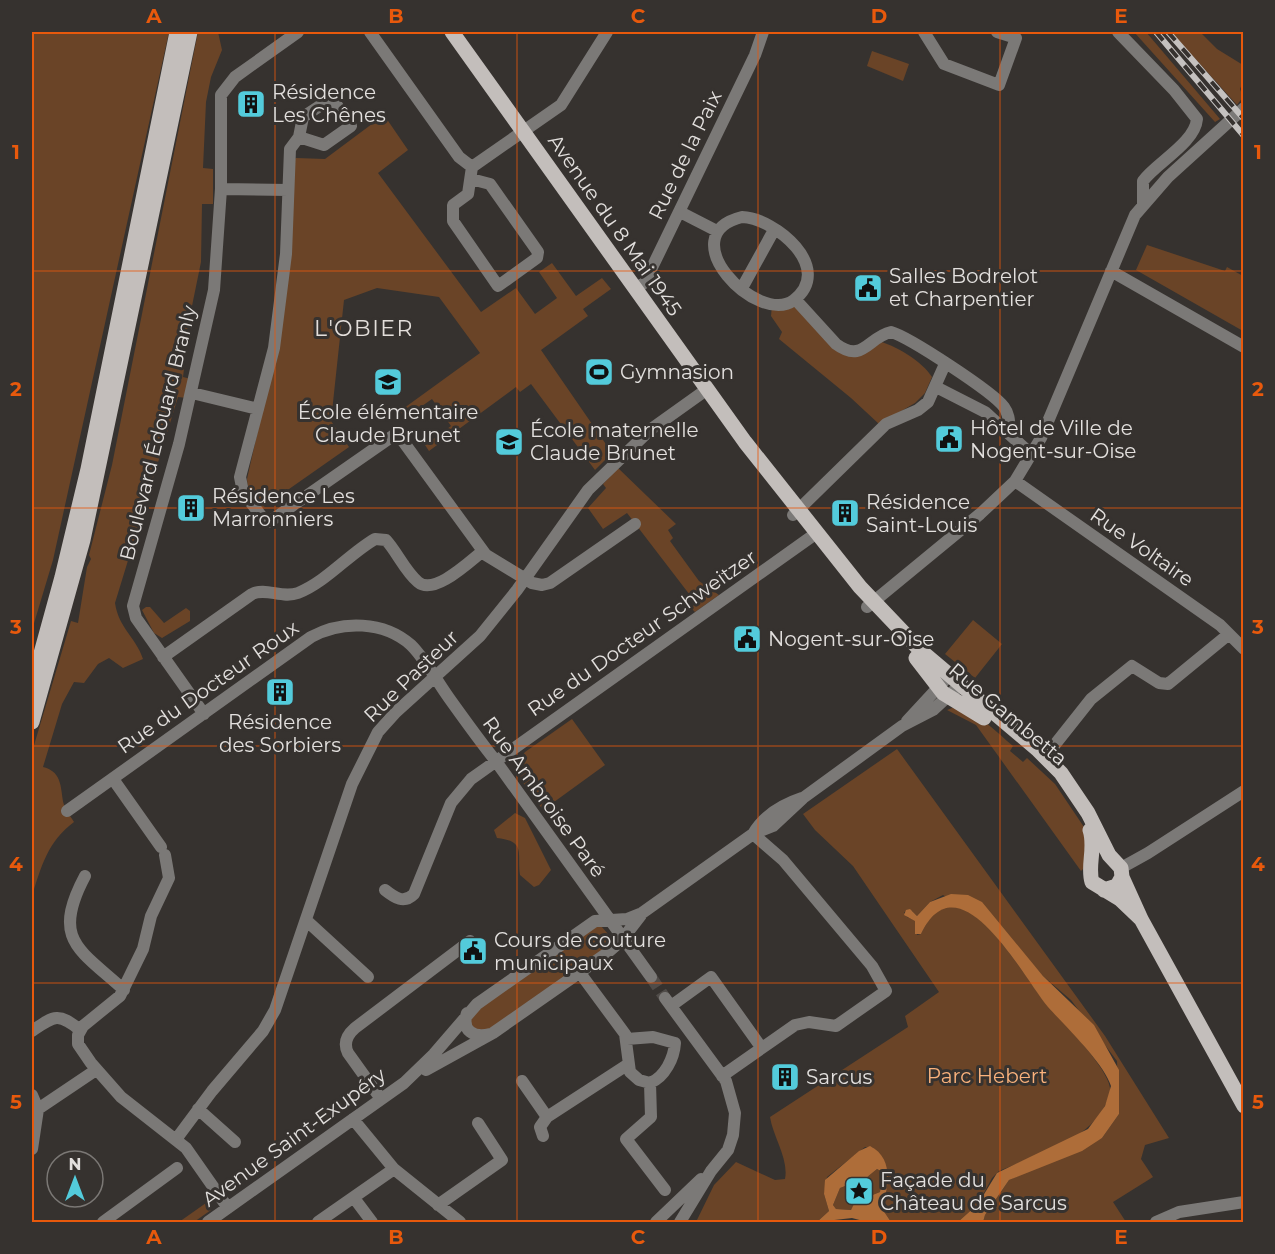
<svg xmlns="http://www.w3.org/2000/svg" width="1275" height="1254" viewBox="0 0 1275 1254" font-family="Montserrat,sans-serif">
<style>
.green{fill:#6a4427}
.water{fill:#ae6d39;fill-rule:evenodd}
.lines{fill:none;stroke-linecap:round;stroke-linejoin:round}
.minor-tunnel{stroke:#504c49;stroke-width:12;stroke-dasharray:12 6;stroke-linecap:butt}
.minor{stroke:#7b7977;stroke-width:12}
.major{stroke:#c3bebb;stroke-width:15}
.rail-casing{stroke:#c4c1bf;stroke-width:6}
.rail{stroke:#36322f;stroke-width:4;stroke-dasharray:11;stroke-linecap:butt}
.grid{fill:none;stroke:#e8590c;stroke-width:1.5;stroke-opacity:0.55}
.labels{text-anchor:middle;stroke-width:6;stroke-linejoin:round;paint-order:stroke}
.poi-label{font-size:20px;fill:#e3e0de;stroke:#36322f;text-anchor:start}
.street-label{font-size:20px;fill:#e3e0de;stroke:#36322f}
.park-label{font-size:20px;fill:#fab27c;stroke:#36322f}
.quarter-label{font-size:22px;letter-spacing:1.5px;fill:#e4dfdb;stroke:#36322f}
.neatline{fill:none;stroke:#e8590c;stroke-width:2}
.grid-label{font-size:20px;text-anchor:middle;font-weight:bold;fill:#e8590c}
</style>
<rect width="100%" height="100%" fill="#36322f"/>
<!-- green -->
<path class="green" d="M32,32H169L53,560L32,630Z
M198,32H218L222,50L211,77L206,102L203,168L213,169V204H202L201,262L184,345L186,353L183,377L191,379L187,398L178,397L115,603C119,629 136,637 143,659L123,668L109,658L98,664L84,683L74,682L62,704L43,767C64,772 60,791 64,805C66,811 71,817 74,822C48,841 41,867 32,896V752L71,621L78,623L87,567L91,559L89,555L112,465Z
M1134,32H1146L1220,119L1215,122Z
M1171,32H1200L1217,49L1243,65V82L1240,89L1243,97L1237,105Z
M872,51L909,64L903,81L867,66Z
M384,115L408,150L378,173L481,312L516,288L535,314L557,298L539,272L552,263L576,296L602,278L611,289L583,309L588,316L541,350L612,453L595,470L531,384L520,392L516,387L429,451L425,445L451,426L432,399L405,418L400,411L480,353L439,297L377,288L344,300L331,421L349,447L262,508L248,488L247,479L260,421L293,160L296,158L325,159Z
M1147,245L1225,271L1227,267L1243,276V331L1136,270Z
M795,299L844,349C854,347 867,340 877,341C894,344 923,362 932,377L925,393L915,403L879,424L851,398L779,339L782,332L771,316L772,305Z
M618,468L676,524L668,530L673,538L670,541L699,581L719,595L695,612L691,608L696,603L627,513L603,529L588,508L606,488L603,484Z
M146,607H150L164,623L186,608L190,611V621L162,638L154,633L142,610Z
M973,620L1002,644L975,678L945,654Z
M952,708C977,710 995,731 1013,746L1010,751L1023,762L1027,758L1055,784L1086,830L1084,868L1081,871L976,725L947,710Z
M572,719L605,765L543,810L521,780L519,761L525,752Z
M897,749L1105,1036L1169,1138L1145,1145L1141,1159L1153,1177L1113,1202L1126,1222H983L985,1215L1009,1180L1102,1138L1119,1114L1117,1061L1071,1000L1043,976L1000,927L943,895L930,902L917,916L912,911L904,912L907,917L915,920L917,935L921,934C960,851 1024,982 1050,1008C1063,1022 1114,1074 1110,1092C1098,1140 1039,1153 999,1171L992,1178L978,1204L958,1222H891L879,1204L885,1196L887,1169L872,1147H865L827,1177L824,1194L829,1211L817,1222H696L714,1185L736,1162L775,1180L785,1179C789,1159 773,1137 770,1117L908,1027L905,1016L939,992L853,866L815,830L803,814Z
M515,813L525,818L551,870L539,885L534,887L520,875C517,853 526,841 497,838L494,830Z
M601,926L609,935L606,949L490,1030L481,1032L473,1029L469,1021L471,1014L592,927Z
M877,1169L883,1172L880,1192L857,1201L851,1210L836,1209L833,1205L840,1188L866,1178Z
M206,1203L211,1210L194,1222H179Z"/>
<!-- water -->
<path class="water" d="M951,894L968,895L982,902L1043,976L1094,1025L1119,1070V1114L1102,1138L1082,1151L1009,1180L985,1215L983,1222H958L978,1204L997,1173L1088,1129L1105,1106L1111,1086C1104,1063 1064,1025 1048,1007C1023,977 959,854 921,934H915V921L904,915L906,910L910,909L917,916L930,902Z
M870,1146C888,1155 890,1174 886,1192C885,1197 881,1200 879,1204L891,1222H867L852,1218L817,1222L829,1211L824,1194L825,1180L859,1151ZM877,1169L883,1172L880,1192L855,1202L851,1210L836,1209L833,1205L840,1188L866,1178Z"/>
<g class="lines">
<!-- minor-tunnel -->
<path class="minor-tunnel" d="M651,977L665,998"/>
<!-- minor -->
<path class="minor" d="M370,32L459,157L472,167
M924,32L944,64L999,85L1016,38L997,32
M1118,32L1174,90L1197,119C1195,143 1156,163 1143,181V205
M299,137L303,117L332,98L351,126L324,145L299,137L290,149L286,254L274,348L240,477L243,492L265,521L269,522L397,433L486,555L532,583L542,585L550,583L635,524
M472,167L561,105L607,32
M471,179L490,184L538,252L537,258L498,286L453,221V205L468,194L472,167
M221,189L288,190
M680,212L717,231
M742,217C775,218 835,268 794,300C758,327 669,235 742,217Z
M1111,271L1244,347
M742,288L774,230
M635,290L645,282L755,55L763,32
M795,299L836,344C863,364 868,337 891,332C909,337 993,392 1004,407C1010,415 1009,424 1010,434
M936,387L985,412L1032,455
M192,393L258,409
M1015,481L1220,625L1244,649
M793,515L886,424L918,410L928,402L945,364
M867,607L980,514L1015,481L1041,438L1135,215L1168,177L1244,108
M163,657L252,594C266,587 282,599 298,593C326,582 349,554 375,539L386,540C397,552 405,571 418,582C434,596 469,562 483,551
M204,714L136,618L133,606L179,444L214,290L221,189V95L235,77L298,32
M907,721L944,681
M1045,757L1091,699L1132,666L1159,683L1168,684L1229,634
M113,779L161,847
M67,811L311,637C342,620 384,621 411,645C426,660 436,680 449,698C464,719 479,740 495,760L651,977
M753,834C764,815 781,805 802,798
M165,855L169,878L151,916L143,949L120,996L83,1026L78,1035V1044L91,1063L121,1097L186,1148L228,1208
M1121,868L1148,853L1244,791
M85,876C51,940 79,949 124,990
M385,890C395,898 404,904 414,894L451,803L471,779L811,537
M307,921L368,977
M580,973L625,1034L630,1072L639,1080L650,1083C665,1077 674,1058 675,1043
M665,998L726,1081L735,1113L733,1135L728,1150L711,1171L680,1222
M671,1006L711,977L761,1047
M467,1013C461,1031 474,1038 490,1034
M32,1031C54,1016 58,1012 80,1030
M627,1039L653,1037L675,1043
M426,1070L493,1033L606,954L621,941L641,915
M722,1076L795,1025L809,1022L836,1026L886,991L872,966L783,860L753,834
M522,1081L547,1117L540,1127L543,1136
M650,1083L651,1117L626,1139L665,1190
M32,1095L38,1109
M381,1099L348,1053C343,1043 347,1035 355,1028L470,941
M198,1109L235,1142
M547,1117L627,1065
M353,1119L394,1169L460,1222
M177,1138L212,1091L263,1031L275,1010L352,784L378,732L396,712L480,636L517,590L588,490L650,430L706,390
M32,1149L38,1109L96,1070
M354,1198L372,1222
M438,1205L502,1160L478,1123
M103,1222L177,1168
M208,1222L404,1083L434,1054L477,1004L595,921L627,919L642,913L753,834L773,826L803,798L902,726L933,710L959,686
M318,1222L394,1169
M656,1222L701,1179
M1156,1222L1179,1212L1244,1202"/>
<!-- major -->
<path class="major" d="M452,32L745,442L860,587L921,651L1037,749L1061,773L1088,813L1109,855L1121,868L1122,877L1117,886L1104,890
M916,658L943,693L984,718
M32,686L62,577L88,469L177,32
M32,722L83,540L190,32
M1090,830C1096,848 1087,866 1092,882L1120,899L1141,919
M1122,877L1141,919L1244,1106"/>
<!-- rail casing -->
<g class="rail-casing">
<path id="rail" d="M1156,32L1244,136
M1168,32L1244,119"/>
</g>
<!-- rail -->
<use href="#rail" class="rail"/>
</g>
<!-- grid -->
<path class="grid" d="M275,32V1222M517,32V1222M758,32V1222M1000,32V1222M32,271H1244M32,508H1244M32,746H1244M32,983H1244"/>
<!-- icons -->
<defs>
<g id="building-square" transform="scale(1.5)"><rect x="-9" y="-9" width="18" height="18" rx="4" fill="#53cbdb" stroke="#36322f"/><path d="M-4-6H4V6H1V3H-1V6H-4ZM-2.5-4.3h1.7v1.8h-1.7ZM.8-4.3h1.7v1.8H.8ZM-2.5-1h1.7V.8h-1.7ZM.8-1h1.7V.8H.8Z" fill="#111"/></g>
<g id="civic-square" transform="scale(1.5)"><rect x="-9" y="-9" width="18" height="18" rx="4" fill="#53cbdb" stroke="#36322f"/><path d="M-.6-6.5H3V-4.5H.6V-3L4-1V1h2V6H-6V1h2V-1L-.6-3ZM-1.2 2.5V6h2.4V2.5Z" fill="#111"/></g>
<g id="stadium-square" transform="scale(1.5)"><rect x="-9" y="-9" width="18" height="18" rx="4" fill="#53cbdb" stroke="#36322f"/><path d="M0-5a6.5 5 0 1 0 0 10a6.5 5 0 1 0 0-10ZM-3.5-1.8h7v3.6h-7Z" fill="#111"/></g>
<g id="school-square" transform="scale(1.5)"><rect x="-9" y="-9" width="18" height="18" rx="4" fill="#53cbdb" stroke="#36322f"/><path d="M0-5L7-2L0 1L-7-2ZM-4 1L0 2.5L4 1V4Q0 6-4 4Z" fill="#111"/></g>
<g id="sight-square" transform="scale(1.5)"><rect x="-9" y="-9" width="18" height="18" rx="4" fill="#53cbdb" stroke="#36322f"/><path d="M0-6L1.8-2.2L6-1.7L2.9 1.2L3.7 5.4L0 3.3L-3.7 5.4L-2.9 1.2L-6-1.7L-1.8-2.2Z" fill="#111"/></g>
</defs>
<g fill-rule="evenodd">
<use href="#building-square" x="251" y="104"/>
<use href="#civic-square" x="868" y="288"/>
<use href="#stadium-square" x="599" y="372"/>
<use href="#school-square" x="388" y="382"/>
<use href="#civic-square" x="949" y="439"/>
<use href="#school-square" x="509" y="442"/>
<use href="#building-square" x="191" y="508"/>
<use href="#building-square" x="845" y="513"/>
<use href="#civic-square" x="747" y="639"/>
<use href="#building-square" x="280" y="692"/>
<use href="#civic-square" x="473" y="951"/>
<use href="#building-square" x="785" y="1077"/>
<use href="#sight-square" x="859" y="1191"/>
</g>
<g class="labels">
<!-- poi labels -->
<g class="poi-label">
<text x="272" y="99">Résidence<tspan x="272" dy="23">Les Chênes</tspan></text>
<text x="889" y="283">Salles Bodrelot<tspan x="889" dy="23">et Charpentier</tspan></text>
<text x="620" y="379">Gymnasion</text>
<text x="388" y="419" text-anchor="middle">École élémentaire<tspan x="388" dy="23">Claude Brunet</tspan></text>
<text x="970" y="435">Hôtel de Ville de<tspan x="970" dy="23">Nogent-sur-Oise</tspan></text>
<text x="530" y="437">École maternelle<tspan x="530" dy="23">Claude Brunet</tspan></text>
<text x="212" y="503">Résidence Les<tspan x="212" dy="23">Marronniers</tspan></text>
<text x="866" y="509">Résidence<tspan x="866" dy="23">Saint-Louis</tspan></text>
<text x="768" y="646">Nogent-sur-Oise</text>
<text x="280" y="729" text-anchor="middle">Résidence<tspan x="280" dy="23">des Sorbiers</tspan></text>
<text x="494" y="947">Cours de couture<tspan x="494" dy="23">municipaux</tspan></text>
<text x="806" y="1084">Sarcus</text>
<text x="880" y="1187">Façade du<tspan x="880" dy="23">Château de Sarcus</tspan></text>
</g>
<!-- street labels -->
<g class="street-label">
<text transform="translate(685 155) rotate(-64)" y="7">Rue de la Paix</text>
<text transform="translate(615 225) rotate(55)" y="7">Avenue du 8 Mai 1945</text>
<text transform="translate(158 433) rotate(-76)" y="7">Boulevard Édouard Branly</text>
<text transform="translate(1142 547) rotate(35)" y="7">Rue Voltaire</text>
<text transform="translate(642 633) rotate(-35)" y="7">Rue du Docteur Schweitzer</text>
<text transform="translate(411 676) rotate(-44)" y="7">Rue Pasteur</text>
<text transform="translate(208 687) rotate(-35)" y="7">Rue du Docteur Roux</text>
<text transform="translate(1008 714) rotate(40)" y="7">Rue Gambetta</text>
<text transform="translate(544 797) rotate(54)" y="7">Rue Ambroise Paré</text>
<text transform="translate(294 1137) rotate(-36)" y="7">Avenue Saint-Exupéry</text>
</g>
<!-- park labels -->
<g class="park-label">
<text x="987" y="1083">Parc Hebert</text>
</g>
<!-- quarter labels -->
<g class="quarter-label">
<text x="364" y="336">L'OBIER</text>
</g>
</g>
<!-- border -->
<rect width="1275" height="1254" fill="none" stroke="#36322f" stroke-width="66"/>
<!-- north arrow -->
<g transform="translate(75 1179)"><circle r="28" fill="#36322f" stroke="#7b7875" stroke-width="1.5"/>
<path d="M0-4.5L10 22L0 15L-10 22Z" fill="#53cbdb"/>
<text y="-9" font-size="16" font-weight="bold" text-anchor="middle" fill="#e3e0de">N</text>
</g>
<rect x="33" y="33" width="1209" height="1188" class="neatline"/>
<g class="grid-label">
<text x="154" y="23">A</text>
<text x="396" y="23">B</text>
<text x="638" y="23">C</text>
<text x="879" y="23">D</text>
<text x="1121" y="23">E</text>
<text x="16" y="159">1</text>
<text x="1258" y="159">1</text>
<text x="16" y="396">2</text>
<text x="1258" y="396">2</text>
<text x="16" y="634">3</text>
<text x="1258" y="634">3</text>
<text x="16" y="871">4</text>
<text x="1258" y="871">4</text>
<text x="16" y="1109">5</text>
<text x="1258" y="1109">5</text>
<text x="154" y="1244">A</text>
<text x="396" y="1244">B</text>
<text x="638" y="1244">C</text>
<text x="879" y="1244">D</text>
<text x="1121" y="1244">E</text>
</g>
</svg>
